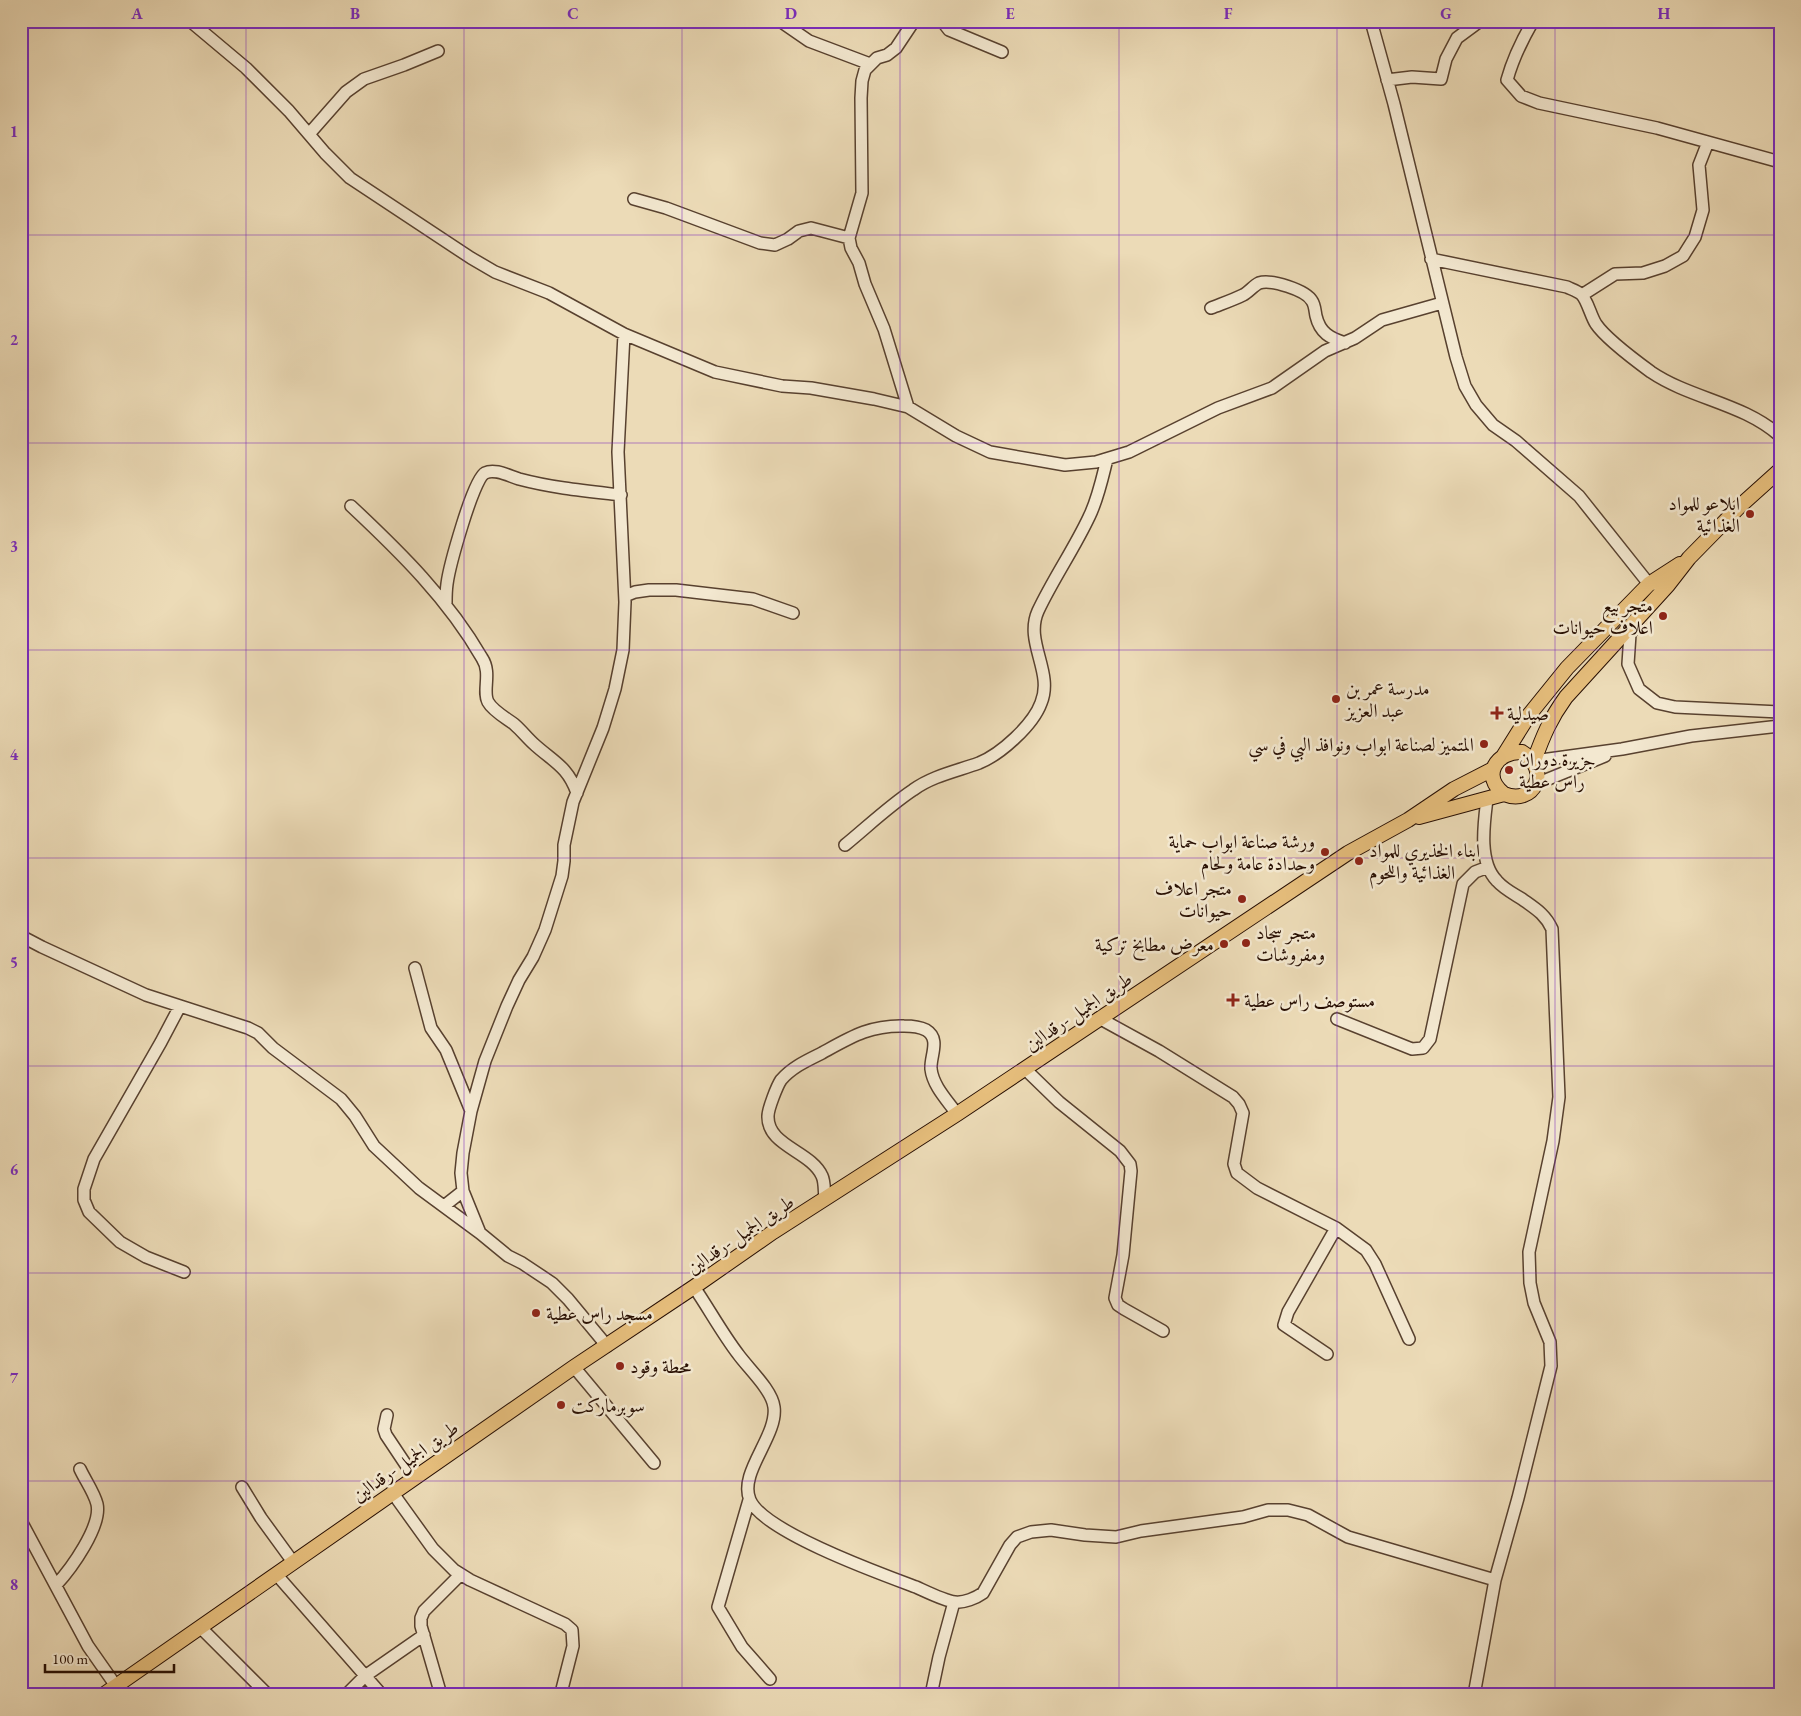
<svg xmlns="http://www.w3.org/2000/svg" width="1801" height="1716" viewBox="0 0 1801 1716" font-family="'EB Garamond',Amiri,serif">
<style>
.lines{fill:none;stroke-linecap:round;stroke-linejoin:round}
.minor-casing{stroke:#58412f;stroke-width:14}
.major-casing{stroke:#270e02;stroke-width:16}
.minor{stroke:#f3e8d0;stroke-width:11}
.major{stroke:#e6be7c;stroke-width:14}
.grid{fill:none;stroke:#7b2cbf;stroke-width:1;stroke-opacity:0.55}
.poi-dot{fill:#8f2418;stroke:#f3e8d0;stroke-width:2}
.labels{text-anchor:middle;stroke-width:5;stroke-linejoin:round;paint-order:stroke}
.poi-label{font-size:19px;fill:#270e02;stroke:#f3e8d0;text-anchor:start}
.street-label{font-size:19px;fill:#270e02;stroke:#f3e8d0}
.neatline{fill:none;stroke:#7b2cbf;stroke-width:2}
.grid-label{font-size:16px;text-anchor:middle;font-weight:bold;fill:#7b2cbf}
</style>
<rect width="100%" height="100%" fill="#ecdbb7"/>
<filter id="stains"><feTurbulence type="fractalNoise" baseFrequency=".004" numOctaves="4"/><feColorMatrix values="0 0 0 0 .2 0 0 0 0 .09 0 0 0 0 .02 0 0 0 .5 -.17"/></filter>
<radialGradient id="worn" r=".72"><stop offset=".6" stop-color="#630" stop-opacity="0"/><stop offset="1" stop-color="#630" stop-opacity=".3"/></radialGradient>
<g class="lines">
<!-- minor casing -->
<g class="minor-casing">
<path id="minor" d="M190,21L246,68L289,111L325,153L350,178L471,258L495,272L549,293L624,334L715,372L782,386L811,388L874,399L908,407L956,436L990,452L1065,465L1096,462L1129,452L1218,408L1272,388L1325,351L1355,338L1382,320L1442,303
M780,21L809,41L870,64
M942,21L949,30L1002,52
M1371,21L1394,104L1456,357L1465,386L1476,405L1493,425L1516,441L1579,496L1649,584H1656
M1533,21C1522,40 1513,58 1507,80L1521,96L1539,103L1657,128L1780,162
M1387,80L1412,77L1441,79L1446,59L1457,38L1480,21
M309,134L346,92L364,79L404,65L438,51
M634,199L666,208L760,243L775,245L788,239L799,231L811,228L849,238
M1431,259L1567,287C1571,289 1577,291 1581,294C1587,299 1591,317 1596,324C1606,339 1636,361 1651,372C1691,399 1743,403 1780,436
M1582,295L1615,274L1643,273L1665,266L1683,256L1695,237L1703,210L1699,165L1708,142
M1211,308C1221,304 1233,300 1243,295C1249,292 1253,286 1259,283C1271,279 1306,290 1312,301C1315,305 1315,312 1316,316C1320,333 1330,338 1345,343
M908,407L884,329L865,284L859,263L851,248L849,238L862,193L861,98L862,81L865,70L877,58L887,55L896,48L914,21
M351,506C400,552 448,599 482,658C492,673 482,691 488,702C493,711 506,718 514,724C522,731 528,739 535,745C554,762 568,767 577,793
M625,596L635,592L649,590H676L753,599L793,613
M446,603C446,597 446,591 447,584C449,568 473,479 485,473C495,468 509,476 519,479C553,488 586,491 621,495
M1636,626L1630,634L1628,664L1639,689L1657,703L1675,707L1780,712
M1534,761L1622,749L1691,736L1780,726
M1536,784L1605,756
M845,845C867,827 889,806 913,790C932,776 957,771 979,763C1001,754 1033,725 1041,703C1054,672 1024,642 1038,611C1053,579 1074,549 1089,517C1098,499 1102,479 1107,459
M21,936L42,947L146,995L248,1028L258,1033L273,1048L341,1099L355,1116L374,1146L419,1188L480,1233L508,1256L522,1263L552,1283L568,1299L607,1346
M415,968L431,1028L446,1050L471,1111
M180,1006L161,1042L94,1159L84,1189V1200L89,1212L120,1242L146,1257L184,1272
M1099,1018L1159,1051L1233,1097L1239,1104L1243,1113L1234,1164L1237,1173L1257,1188L1336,1228L1366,1250L1375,1264L1409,1339
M1337,1019L1412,1049L1423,1048L1430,1039L1463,884L1475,872L1488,867
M1025,1069L1059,1102L1120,1151L1130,1164L1131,1171L1123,1255L1115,1298L1118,1305L1124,1309L1163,1331
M825,1198C824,1192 825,1182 822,1176C811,1151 767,1146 768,1116C768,1109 777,1086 781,1080C792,1067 808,1060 822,1053C851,1037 870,1025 904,1026C911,1026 920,1027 926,1030C941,1039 930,1056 931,1069C933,1086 947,1100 957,1114
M444,1206L463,1191
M480,1233L463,1191L461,1173L463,1153L471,1111L485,1061L507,1006L519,980L533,957L545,930L562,876L564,861V845L573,802L603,728L615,689L623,650L625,602L618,452L624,334
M694,1287C709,1309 722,1333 738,1354C748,1368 772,1390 774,1407C778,1436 738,1473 750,1500C764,1532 881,1574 916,1587C925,1591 945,1601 955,1602C964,1603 976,1598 983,1593L1010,1545L1017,1537L1031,1532L1051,1530L1085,1535L1116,1537L1141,1531L1243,1517L1268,1510H1288L1308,1515L1348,1537L1495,1580
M1327,1354L1284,1325L1288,1312L1336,1228
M574,1367L654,1463
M387,1415L384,1429L386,1435L414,1477
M242,1487L261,1518L293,1562
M392,1492L433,1549L454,1570L470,1580L565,1624L572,1630L573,1646L561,1693
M749,1500L718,1607L742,1647L770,1679
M21,1521L88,1646L116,1686
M276,1574L382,1695
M56,1585C71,1569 102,1526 97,1504C94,1492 85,1480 80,1469
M201,1628L268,1695
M346,1695L365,1676L424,1635
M441,1695L421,1626V1618L424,1611L460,1575
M931,1695L939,1657L954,1602
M1474,1695L1495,1580L1518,1498L1551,1366L1550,1342L1534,1303L1530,1283L1529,1252L1553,1141L1559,1097L1552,929C1545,914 1536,909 1522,899C1514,894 1504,889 1497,881C1478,862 1484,823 1487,799"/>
</g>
<!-- major casing -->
<g class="major-casing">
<path id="major" d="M1504,755L1529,715L1567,668L1649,584L1680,564
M1534,761C1543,736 1550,719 1566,697L1668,585L1689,558L1740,506L1780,470
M1419,817L1504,794C1534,806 1552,770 1522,752C1496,751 1481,776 1504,794
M103,1695L574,1367L694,1287L773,1232L957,1114L1348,853L1408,820L1454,789L1493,769"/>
</g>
<!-- minor -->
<use href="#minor" class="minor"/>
<!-- major -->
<use href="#major" class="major"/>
</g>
<!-- grid -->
<path class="grid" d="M246,21V1695M464,21V1695M682,21V1695M900,21V1695M1119,21V1695M1337,21V1695M1555,21V1695M21,235H1780M21,443H1780M21,650H1780M21,858H1780M21,1066H1780M21,1273H1780M21,1481H1780"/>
<!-- markers -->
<g class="poi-dot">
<circle cx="1750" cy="514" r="5"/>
<circle cx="1663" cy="616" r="5"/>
<circle cx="1336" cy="699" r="5"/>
<path d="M1494.5 705.5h5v5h5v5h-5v5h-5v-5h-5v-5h5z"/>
<circle cx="1484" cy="744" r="5"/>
<circle cx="1509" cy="770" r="5"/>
<circle cx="1325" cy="852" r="5"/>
<circle cx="1359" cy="861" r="5"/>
<circle cx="1242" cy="899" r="5"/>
<circle cx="1246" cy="943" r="5"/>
<circle cx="1224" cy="944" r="5"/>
<path d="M1230.5 992.5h5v5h5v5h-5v5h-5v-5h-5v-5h5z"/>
<circle cx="536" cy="1313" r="5"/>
<circle cx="620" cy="1366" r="5"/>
<circle cx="561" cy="1405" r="5"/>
</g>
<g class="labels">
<!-- poi labels -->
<g class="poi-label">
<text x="1740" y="510" text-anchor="end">ابلاعو للمواد<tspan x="1740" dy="22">الغذائية</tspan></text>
<text x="1653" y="612" text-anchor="end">متجر بيع<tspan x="1653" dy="22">اعلاف حيوانات</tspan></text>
<text x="1346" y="695">مدرسة عمر بن<tspan x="1346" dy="22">عبد العزيز</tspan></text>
<text x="1507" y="720">صيدلية</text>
<text x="1474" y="751" text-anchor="end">المتميز لصناعة ابواب ونوافذ البي في سي</text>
<text x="1519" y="766">جزيرة دوران<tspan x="1519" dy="22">راس عطية</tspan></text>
<text x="1315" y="848" text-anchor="end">ورشة صناعة ابواب حماية<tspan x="1315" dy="22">وحدادة عامة ولحام</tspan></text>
<text x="1369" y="857">ابناء الخذيري للمواد<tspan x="1369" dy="22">الغذائية واللحوم</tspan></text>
<text x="1232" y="895" text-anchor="end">متجر اعلاف<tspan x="1232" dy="22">حيوانات</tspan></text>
<text x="1256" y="939">متجر سجاد<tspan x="1256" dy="22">ومفروشات</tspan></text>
<text x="1214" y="951" text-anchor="end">معرض مطابخ تركية</text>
<text x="1244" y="1007">مستوصف راس عطية</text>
<text x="546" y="1320">مسجد راس عطية</text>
<text x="630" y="1373">محطة وقود</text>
<text x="571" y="1412">سوبرماركت</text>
</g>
<!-- street labels -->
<g class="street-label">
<text transform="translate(1078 1011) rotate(-34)" y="7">طريق الجميل -رقدالين</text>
<text transform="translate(740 1234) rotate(-34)" y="7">طريق الجميل -رقدالين</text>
<text transform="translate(405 1461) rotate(-35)" y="7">طريق الجميل -رقدالين</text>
</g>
</g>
<!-- margin -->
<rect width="1801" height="1716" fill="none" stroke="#ecdbb7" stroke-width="55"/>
<!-- scale -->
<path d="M45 1664v8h129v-8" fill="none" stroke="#270e02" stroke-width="2.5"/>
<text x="52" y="1664" font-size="15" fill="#270e02" stroke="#f3e8d0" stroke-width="4" paint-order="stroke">100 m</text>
<rect x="28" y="28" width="1746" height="1660" class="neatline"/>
<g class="grid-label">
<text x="137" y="19">A</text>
<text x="355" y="19">B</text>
<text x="573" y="19">C</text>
<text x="791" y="19">D</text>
<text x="1010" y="19">E</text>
<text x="1228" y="19">F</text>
<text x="1446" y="19">G</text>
<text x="1664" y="19">H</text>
<text x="14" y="137">1</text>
<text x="14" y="345">2</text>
<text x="14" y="552">3</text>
<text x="14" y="760">4</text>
<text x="14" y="968">5</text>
<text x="14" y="1175">6</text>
<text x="14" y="1383">7</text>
<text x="14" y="1590">8</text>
</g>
<rect width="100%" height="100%" filter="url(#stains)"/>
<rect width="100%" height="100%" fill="url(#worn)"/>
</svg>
